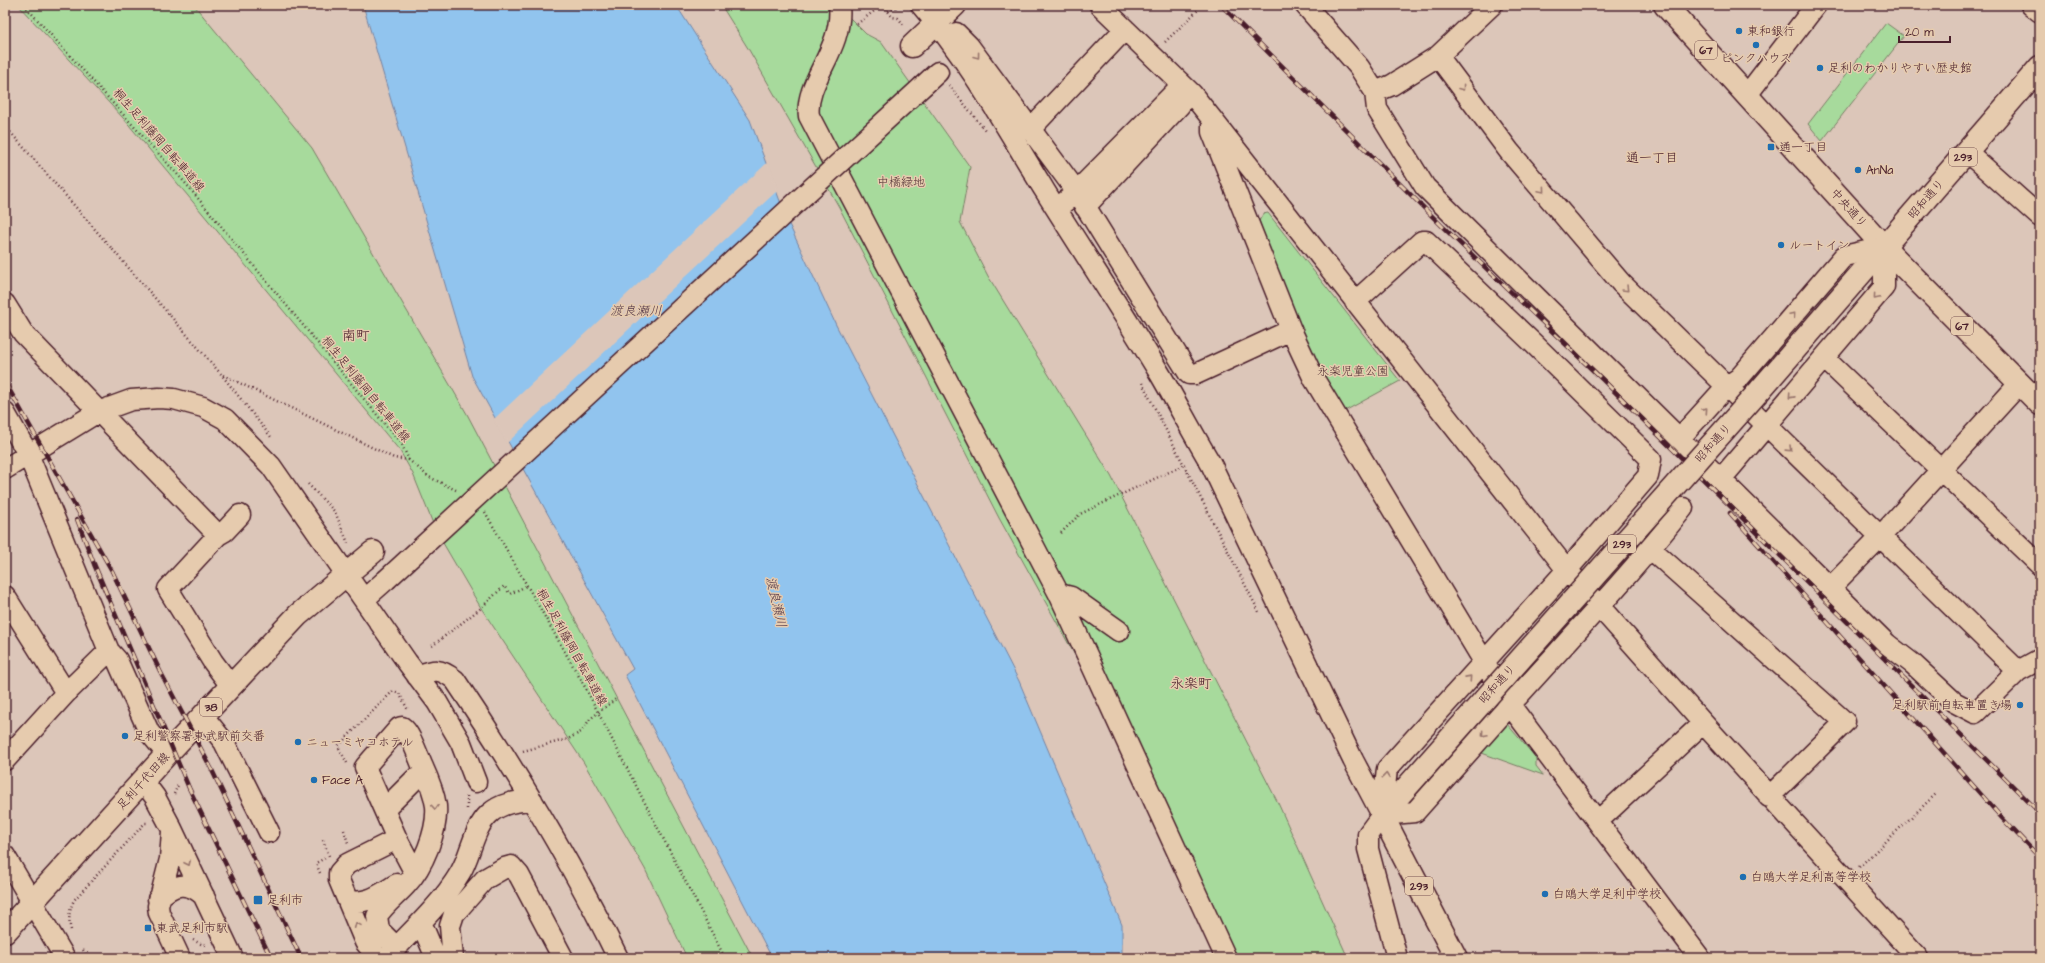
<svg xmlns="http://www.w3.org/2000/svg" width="2045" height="963" viewBox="0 0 2045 963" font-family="'Architects Daughter','Klee One',sans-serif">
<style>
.green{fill:#a7da9c;stroke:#787c64}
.water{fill:#91c4ee;stroke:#7582a0}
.pier{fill:#dcc6b9}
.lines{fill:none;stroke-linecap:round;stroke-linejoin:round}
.minor-casing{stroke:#4a1f2b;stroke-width:23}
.major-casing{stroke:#4a1f2b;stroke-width:25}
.highway-casing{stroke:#4a1f2b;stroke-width:25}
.path{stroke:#4a1f2b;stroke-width:2.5;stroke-dasharray:1 3;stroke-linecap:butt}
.minor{stroke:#e6cbae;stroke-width:20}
.major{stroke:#e6cbae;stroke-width:22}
.highway{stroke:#e6cbae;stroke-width:22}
.rail-casing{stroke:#4a1f2b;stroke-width:4.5}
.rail{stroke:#e6cbae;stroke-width:3;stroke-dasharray:9;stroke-linecap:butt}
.minor-bridge-casing{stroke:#4a1f2b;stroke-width:23;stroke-linecap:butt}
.highway-bridge-casing{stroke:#4a1f2b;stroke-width:25;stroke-linecap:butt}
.minor-bridge{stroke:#e6cbae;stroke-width:20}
.highway-bridge{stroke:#e6cbae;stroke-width:22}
.oneway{stroke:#98756c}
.poi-dot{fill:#1f6fb2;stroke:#e6cbae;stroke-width:1.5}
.labels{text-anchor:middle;stroke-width:3;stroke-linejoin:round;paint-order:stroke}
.shield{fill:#e6cbae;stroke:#795352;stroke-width:1}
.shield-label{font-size:11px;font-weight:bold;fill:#4a1f2b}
.poi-label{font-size:12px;fill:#4a1f2b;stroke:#e6cbae;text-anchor:start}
.street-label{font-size:12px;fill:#4a1f2b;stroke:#e6cbae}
.park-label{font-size:12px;fill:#533236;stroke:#e6cbae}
.neighbourhood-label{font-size:13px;fill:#4a1f2b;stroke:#e6cbae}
.water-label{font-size:13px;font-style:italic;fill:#553848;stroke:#e6cbae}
.quarter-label{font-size:14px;fill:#4a1f2b;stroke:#e6cbae}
</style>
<rect width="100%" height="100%" fill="#dcc6b9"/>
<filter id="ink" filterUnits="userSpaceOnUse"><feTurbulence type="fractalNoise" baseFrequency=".025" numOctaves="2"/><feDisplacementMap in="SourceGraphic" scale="8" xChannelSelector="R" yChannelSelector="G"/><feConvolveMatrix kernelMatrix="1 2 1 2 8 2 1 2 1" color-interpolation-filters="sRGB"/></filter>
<g filter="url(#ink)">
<!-- green -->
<path class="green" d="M18,5H194L312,148L467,414L753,958H687L645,869L584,763L481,608L436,531L413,474L400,451L124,119Z
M721,5H837L866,34L881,42L970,167L960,222L988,276L1111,476L1278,803L1348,958H1218L1093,688L999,518L839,207L749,50Z
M1886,23L1904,36L1822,141L1808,124Z
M1268,213L1400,381L1341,413L1315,366L1259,221L1263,214Z
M1507,724L1536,758V766L1543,775L1479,752L1499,730Z"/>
<!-- water -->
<path class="water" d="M363,5H676L750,120L787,220L836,325L1019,681L1122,925V958H772L625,675L633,669L472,376Z"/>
<!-- pier -->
<path class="pier" d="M768,162L778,190L507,443L494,419Z"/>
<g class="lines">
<!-- minor casing -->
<g class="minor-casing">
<path id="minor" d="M839,5C844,50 804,81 809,116L1059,594L1226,958
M921,5C970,61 1006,128 1045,191C1083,252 1123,312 1160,374C1177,403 1193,434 1211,464L1353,760L1382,815
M1100,5L1192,94L1212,119L1567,570L1703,723L1918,958
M1305,5L1359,67L1375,92L1377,109L1425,187L1887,644L1913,664L1954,702L1975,713L2018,671L2040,659
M2031,5L2040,12
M956,33L969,46L1071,184
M1438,56L1509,151L1621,283L2018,671
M924,85L938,72
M1375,92L1392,85L1438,56L1492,5
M1747,95L1816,5
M1212,125V132L1291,330L1314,379L1510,705L1700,958
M1030,126L1036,123L1125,29
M1967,152L2040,217
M1082,201L1189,374H1196L1291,330
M1085,207L1180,105
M1057,208L1071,197L1182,85
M1355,302L1422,241H1426L1534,344L1651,459L1648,476L1567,570L1387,769L1382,815L1368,834V849L1397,958
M5,304L23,333L218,535L168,589L213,662L231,686
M1824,358L2040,565
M5,413L28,454L109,651L117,660L149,732L167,754
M1679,439L1726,387L1739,378L1844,256L1884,247V287L1721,479
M5,469L98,412L131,400L159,398L174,399L203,407L225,419L271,466L407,662L437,702L461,743L476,782
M218,535L225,531L240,515
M1651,549L1845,722L1769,797
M1830,588L1880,537L2020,383
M1059,594L1071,597L1119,631
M369,595L386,580
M5,596L66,693
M417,676C435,669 440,668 455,680C515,769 571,861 618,958
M203,716L224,742L269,832
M5,760L66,693L109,651
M143,781L155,797L172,829L233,958
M385,809L415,779L426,775
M1382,815L1415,812C1447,776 1478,741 1510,705C1568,640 1629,577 1683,508
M1598,821L1703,723
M172,831L170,859L158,906L159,913L180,958
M5,856L65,958
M158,899C173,883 188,881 204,896
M348,900C367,906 381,893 397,884
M421,922L436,958
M396,947L379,930L377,916C385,904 396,896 406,885C423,867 438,831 436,806C434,792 428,778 422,765C418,756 410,732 402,727L399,728L365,767L397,839L415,873
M378,958L365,942L339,880V873L347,864L397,839
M386,958C412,931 441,905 460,873C471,855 473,829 489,814C501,803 517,801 532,800
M453,958L450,926L454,914L485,879L504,868L511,866L519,875L563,958"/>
</g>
<!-- major casing -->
<g class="major-casing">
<path id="major" d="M1665,5L1884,247L2040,404
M912,46L955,5
M5,932L167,754L266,649L298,615L373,552"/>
</g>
<!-- highway casing -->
<g class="highway-casing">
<path id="highway" d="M1760,390L2040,67
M1456,958L1382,815L1485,699"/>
</g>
<!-- path -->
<path class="path" d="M24,5L187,185L402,445L409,460L429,477L456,490
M884,5L892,17L898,18L905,26
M888,11L901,5
M857,24L882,5
M1165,42L1198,10
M949,85L985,130
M5,126L221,374L271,437
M223,375L394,458L409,460
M1142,383L1260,614
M308,484L335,512L348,543
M485,512L585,687L725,958
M1061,533L1080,514L1184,465
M432,646L481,608L504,586L510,594L528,585
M523,751L568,739L581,732L590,719L617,698
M347,763L338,746L393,691L399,693L408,710
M174,794L178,785
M467,796V811
M344,830L348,843
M323,840L329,856
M1859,867L1937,793
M320,873L316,863L327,857
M71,930C68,919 69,911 74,900L145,823H148
M193,940L203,945L207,944
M83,950L88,958"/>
<!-- minor -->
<use href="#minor" class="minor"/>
<!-- major -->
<use href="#major" class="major"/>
<!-- highway -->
<use href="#highway" class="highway"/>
<!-- rail casing -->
<g class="rail-casing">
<path id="rail" d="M1221,5L1443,227L1603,380L2040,813
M5,382L112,571L160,671L211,768L301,958
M1730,513L2002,818L2040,858
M77,519L94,564L189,788L271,958"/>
</g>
<!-- rail -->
<use href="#rail" class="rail"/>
<!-- minor-bridge casing -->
<g class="minor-bridge-casing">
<path id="minor-bridge" d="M386,580L924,85"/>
</g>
<!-- highway-bridge casing -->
<g class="highway-bridge-casing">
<path id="highway-bridge" d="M1485,699L1760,390"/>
</g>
<!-- minor-bridge -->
<use href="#minor-bridge" class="minor-bridge"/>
<!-- highway-bridge -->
<use href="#highway-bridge" class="highway-bridge"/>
</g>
<!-- one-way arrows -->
<defs><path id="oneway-chevron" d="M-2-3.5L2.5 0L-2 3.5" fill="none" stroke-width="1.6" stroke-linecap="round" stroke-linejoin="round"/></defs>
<g class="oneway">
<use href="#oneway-chevron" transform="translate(977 56) rotate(53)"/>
<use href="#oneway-chevron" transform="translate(1462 88) rotate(53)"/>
<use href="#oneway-chevron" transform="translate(1542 190) rotate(50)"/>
<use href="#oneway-chevron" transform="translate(1626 289) rotate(45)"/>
<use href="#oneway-chevron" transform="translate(1876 297) rotate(130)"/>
<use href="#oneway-chevron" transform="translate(1793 315) rotate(-49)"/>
<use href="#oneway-chevron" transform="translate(1791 396) rotate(132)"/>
<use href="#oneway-chevron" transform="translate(1705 410) rotate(-48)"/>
<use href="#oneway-chevron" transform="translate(1789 449) rotate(44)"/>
<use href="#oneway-chevron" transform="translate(1469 678) rotate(-48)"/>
<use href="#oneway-chevron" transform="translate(1484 734) rotate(131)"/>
<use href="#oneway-chevron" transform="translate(1386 776) rotate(-84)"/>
<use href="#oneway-chevron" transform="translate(435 807) rotate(86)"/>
<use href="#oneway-chevron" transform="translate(188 863) rotate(65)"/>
<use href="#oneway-chevron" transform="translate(357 925) rotate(-114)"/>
</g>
</g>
<!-- markers -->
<g class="poi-dot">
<circle cx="1739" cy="31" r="4"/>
<circle cx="1756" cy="45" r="4"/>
<circle cx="1820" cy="68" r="4"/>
<rect x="1767" y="143" width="8" height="8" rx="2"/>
<circle cx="1858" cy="170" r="4"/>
<circle cx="1781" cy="245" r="4"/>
<circle cx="2020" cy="705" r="4"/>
<circle cx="125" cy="736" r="4"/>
<circle cx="298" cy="742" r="4"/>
<circle cx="314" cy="780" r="4"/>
<circle cx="1743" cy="877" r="4"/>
<circle cx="1545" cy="894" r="4"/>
<rect x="253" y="895" width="10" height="10" rx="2"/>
<rect x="144" y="924" width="8" height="8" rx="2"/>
</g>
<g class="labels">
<!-- shield labels -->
<g class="shield">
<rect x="1695" y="41" width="22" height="18" rx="3"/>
<rect x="1949" y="148" width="28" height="18" rx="3"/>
<rect x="1951" y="317" width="22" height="18" rx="3"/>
<rect x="1608" y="535" width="28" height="18" rx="3"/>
<rect x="200" y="698" width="22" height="18" rx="3"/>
<rect x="1405" y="877" width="28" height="18" rx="3"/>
</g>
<g class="shield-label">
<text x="1706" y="54">67</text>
<text x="1963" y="161">293</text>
<text x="1962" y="330">67</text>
<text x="1622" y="548">293</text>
<text x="211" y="711">38</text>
<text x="1419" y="890">293</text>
</g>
<!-- poi labels -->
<g class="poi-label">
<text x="1747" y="35">東和銀行</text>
<text x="1756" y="62" text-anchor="middle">ピンクハウス</text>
<text x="1828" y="72">足利のわかりやすい歴史館</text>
<text x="1779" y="151">通一丁目</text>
<text x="1866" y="174">AnNa</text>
<text x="1789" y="249">ルートイン</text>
<text x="2012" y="709" text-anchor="end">足利駅前自転車置き場</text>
<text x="133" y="740">足利警察署東武駅前交番</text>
<text x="306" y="746">ニューミヤコホテル</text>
<text x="322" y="784">Face A</text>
<text x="1751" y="881">白鴎大学足利高等学校</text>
<text x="1553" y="898">白鴎大学足利中学校</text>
<text x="267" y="904">足利市</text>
<text x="156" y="932">東武足利市駅</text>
</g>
<!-- street labels -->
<g class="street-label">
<text transform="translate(159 140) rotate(49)" y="4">桐生足利藤岡自転車道線</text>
<text transform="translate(1926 199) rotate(-49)" y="4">昭和通り</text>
<text transform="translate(1849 208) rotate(48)" y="4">中央通り</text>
<text transform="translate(366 389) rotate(51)" y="4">桐生足利藤岡自転車道線</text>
<text transform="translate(1713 443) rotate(-48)" y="4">昭和通り</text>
<text transform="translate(572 647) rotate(61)" y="4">桐生足利藤岡自転車道線</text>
<text transform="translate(1497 684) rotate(-48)" y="4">昭和通り</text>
<text transform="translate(143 781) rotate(-48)" y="4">足利千代田線</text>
</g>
<!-- park labels -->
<g class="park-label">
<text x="901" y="186">中橋緑地</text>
<text x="1353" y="375">永楽児童公園</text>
</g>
<!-- neighbourhood labels -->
<g class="neighbourhood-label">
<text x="1652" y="162">通一丁目</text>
</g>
<!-- water labels -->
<g class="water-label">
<text x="636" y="315">渡良瀬川</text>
<text transform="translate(777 602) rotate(77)" y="5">渡良瀬川</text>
</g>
<!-- quarter labels -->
<g class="quarter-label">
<text x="356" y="340">南町</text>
<text x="1191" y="688">永楽町</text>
</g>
</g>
<!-- margin -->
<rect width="2045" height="963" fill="none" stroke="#e6cbae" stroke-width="20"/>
<rect x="10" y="10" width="2025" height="943" fill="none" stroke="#4a1f2b" stroke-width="1.5" filter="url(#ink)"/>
<!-- scale -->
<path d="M1899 36v6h51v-6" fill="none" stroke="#4a1f2b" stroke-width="2"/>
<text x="1905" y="36" font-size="12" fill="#4a1f2b" stroke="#e6cbae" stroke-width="3" paint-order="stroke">20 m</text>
</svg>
